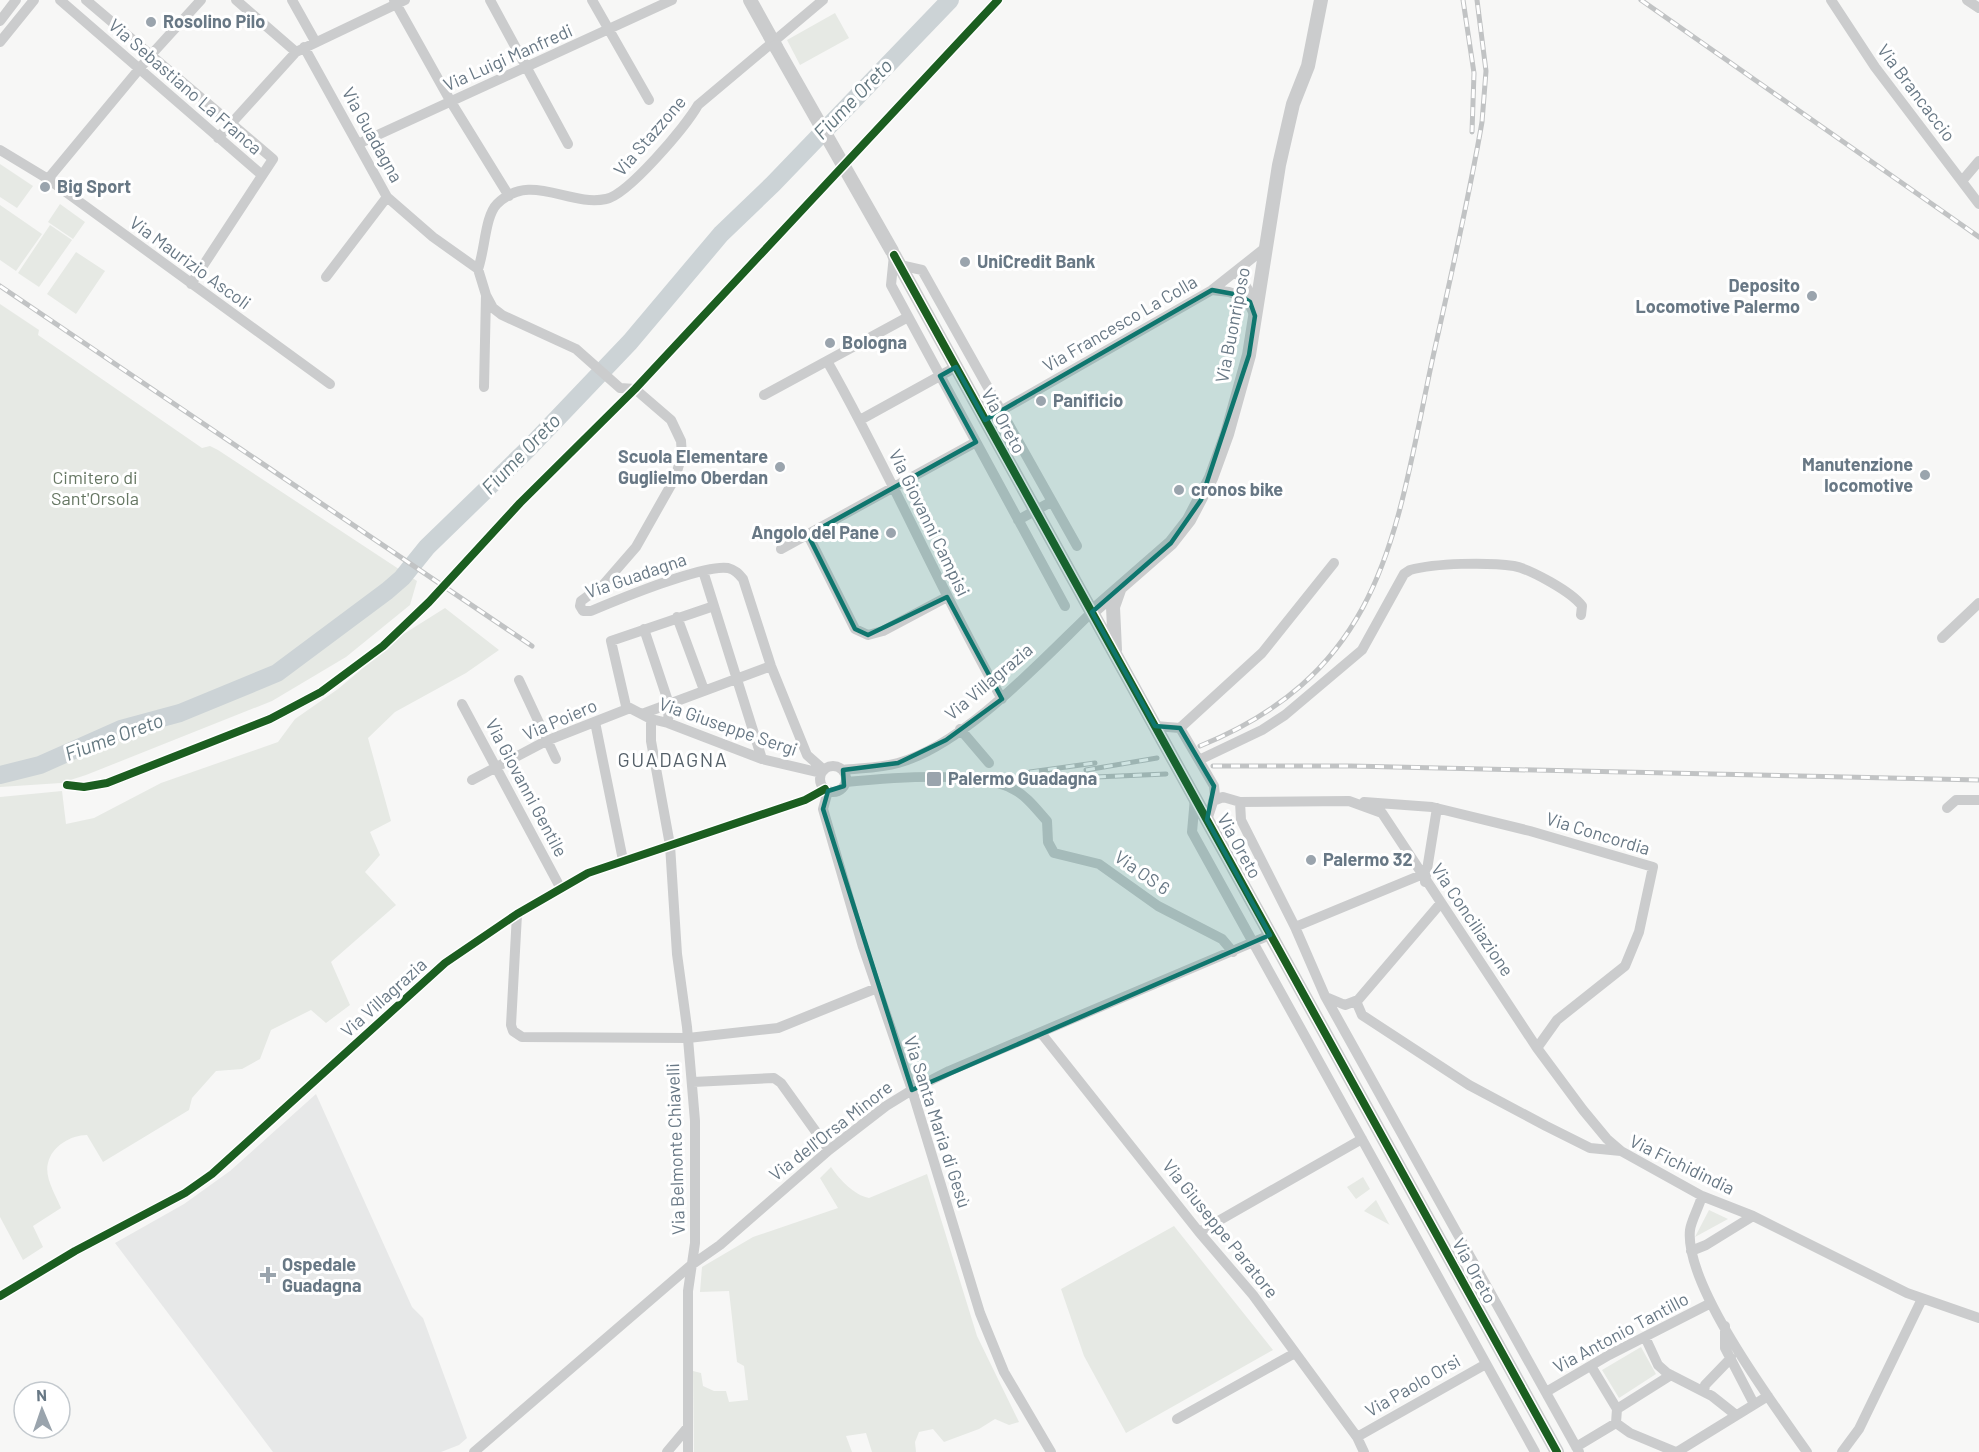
<svg xmlns="http://www.w3.org/2000/svg" width="1979" height="1452" viewBox="0 0 1979 1452" font-family="Barlow,sans-serif">
<style>
.built{fill:#e7e8e8}
.green{fill:#e6e9e4}
.lines{fill:none;stroke-linecap:round;stroke-linejoin:round}
.river{stroke:#ccd3d6;stroke-width:18}
.minor{stroke:#cbcccd;stroke-width:10}
.tertiary{stroke:#cbcccd;stroke-width:14}
.rail-casing{stroke:#c1c3c4;stroke-width:5}
.rail{stroke:#fff;stroke-width:3;stroke-dasharray:9;stroke-linecap:butt}
.tertiary-bridge{stroke:#cbcccd;stroke-width:14}
.cycleway-casing{stroke:#fff;stroke-width:11}
.cycleway{stroke:#1b5e20;stroke-width:8}
.marked{fill:#0f766e;fill-opacity:0.2;stroke:#0f766e;stroke-width:4.5;stroke-linejoin:round}
.poi-dot{fill:#9aa4ad;stroke:#fff;stroke-width:2}
.labels{text-anchor:middle;stroke-width:6;stroke-linejoin:round;paint-order:stroke}
.poi-label{font-size:18px;font-weight:bold;fill:#687885;stroke:#fff;text-anchor:start}
.street-label{font-size:18px;fill:#687885;stroke:#fff}
.park-label{font-size:18px;fill:#667763;stroke:#fff}
.water-label{font-size:20px;font-style:italic;fill:#647880;stroke:#fff}
.neighbourhood-label{font-size:20px;letter-spacing:1.5px;fill:#56616a;stroke:#fff}
</style>
<rect width="100%" height="100%" fill="#f7f7f6"/>
<!-- built -->
<path class="built" d="M316,1094L412,1307L423,1318L467,1438L459,1445L441,1452H273L115,1243L184,1204L230,1171Z"/>
<!-- green -->
<path class="green" d="M835,13L849,38L800,65L787,40Z
M0,164L33,186L17,208L0,197Z
M60,204L85,222L73,239L48,222Z
M0,205L42,234L16,271L0,260Z
M50,225L72,240L39,287L18,273Z
M76,252L105,271L76,314L47,294Z
M0,304L39,330L38,335L202,448L210,446L218,450L417,581L410,605L346,657L272,701L86,775L61,783L0,787Z
M445,608L499,650L466,673L395,712L368,738L391,821L370,832L380,855L365,872L396,905L331,962L350,1005L326,1023L311,1010L271,1030L260,1059L242,1069L216,1071L192,1098L189,1110L103,1162L87,1135C71,1135 52,1146 48,1163C44,1177 56,1196 61,1208L33,1226L43,1247L23,1260L0,1217V797L62,791L66,824L94,818L161,783L278,742L295,719L338,689L402,635Z
M831,1167C840,1180 854,1195 869,1198L927,1174L977,1336L1019,1422L1009,1425L995,1419L979,1429L944,1442L933,1429L919,1432L915,1442L916,1452H872L866,1433L846,1436L852,1452H694L693,1371L701,1373L703,1386L714,1391H726L729,1402L748,1400L744,1366L737,1362L729,1291L700,1292L702,1267L753,1237L838,1208L820,1178Z
M1363,1177L1370,1189L1356,1199L1347,1187Z
M1376,1200L1389,1224L1390,1225L1364,1211Z
M1709,1210L1728,1219L1695,1237Z
M1174,1226L1273,1350L1126,1433L1084,1356L1061,1289Z
M1641,1347L1656,1374L1619,1398L1602,1370Z"/>
<g class="lines">
<!-- river -->
<path class="river" d="M0,775L40,765L121,729L180,713L277,673L387,591L402,578L427,547L528,449L630,342L721,234L773,184L950,0"/>
<!-- minor -->
<path class="minor" d="M60,0L262,175
M86,0L273,159L191,284
M236,0L296,52
M292,0L315,41
M394,0L451,102L509,196
M490,0L568,144
M592,0L649,100
M1831,0L1875,67L1979,204
M1967,0L1979,8
M0,21L16,0
M0,42L34,0
M304,47L387,197L433,237L478,269L486,295L493,308L502,315L576,349L620,388L635,389L671,420L681,441L682,455L675,478L636,547L603,585L581,601L580,606L583,611H591C617,600 704,564 728,568C735,570 738,573 743,579L771,666L807,755L824,770
M218,138L296,52L405,0
M358,144L672,0
M0,150L48,179L330,384
M48,179L150,56L201,0
M1962,181L1979,161
M894,255L891,285L1065,606
M900,265L922,270L1077,546
M478,269C485,250 485,216 497,204C530,171 569,207 606,199C628,195 686,126 698,105L823,0
M1237,272L1250,293L1254,306
M326,277L387,197
M1212,290L1229,292L1246,298L1255,316
M827,361C890,471 939,589 1002,699
M484,387L486,295
M764,395L908,317
M860,420L956,367
M985,420L1212,290L1265,248
M1018,520L1051,502
M808,535L855,629L868,635L883,631L947,597
M781,549L976,442
M703,571L762,759
M714,606L611,641L626,706L651,719L668,723L762,759L821,773
M677,617L704,690
M644,629L669,704L668,723
M1942,638L1979,603
M519,680L556,759
M462,704L560,887
M642,714L771,666
M651,719V741L670,845L677,954L687,1027L695,1121V1243L688,1291V1452
M595,722L623,860
M1155,726L1180,728L1214,786L1215,796L1207,820
M1180,728L1262,653L1334,563
M960,729L989,763
M1199,760L1262,730L1285,715L1362,650L1404,574L1410,570C1436,563 1487,562 1514,566C1530,569 1572,592 1582,606L1581,615
M820 779a13 13 0 1 1 26 0a13 13 0 1 1-26 0Z
M843,770C861,768 881,768 898,763C964,745 1042,660 1092,612
M472,780L546,741L630,708
M846,782C886,778 978,770 1013,789C1027,796 1037,810 1047,821L1048,842L1054,853L1099,864L1158,906L1222,939L1233,952
M67,785L84,787L107,783L270,719L321,692L383,646L429,602L520,503L635,389L998,0
M828,791L823,809L863,947L912,1090L980,1313L1004,1372L1051,1452
M1195,798L1192,832L1535,1452
M1213,801L1223,797L1240,802L1349,801L1382,813L1537,1048L1583,1110L1607,1139L1621,1151L1702,1196L1753,1216L1907,1293L1979,1318
M1240,802L1241,820L1295,927L1325,996L1579,1452
M1364,802L1432,807L1530,831L1653,867L1639,932L1625,966L1557,1020L1537,1048
M1947,808L1956,800H1979
M1425,882L1437,808
M517,914L511,1025L513,1031L522,1037L688,1038L778,1028L877,988
M1295,927L1421,875
M1326,997L1345,1005L1358,1000L1440,904
M1356,1001L1362,1015L1469,1085L1546,1126L1590,1148L1621,1151
M1041,1033L1199,1232L1253,1295L1357,1437L1364,1452
M693,1082L774,1078L781,1083L829,1150
M1702,1196C1699,1207 1691,1221 1690,1230C1684,1285 1774,1405 1807,1452
M1199,1232L1362,1139
M1691,1251L1706,1245L1753,1216
M0,1296L75,1251L185,1193L212,1174L445,963L517,914L588,873L805,800L825,789
M1725,1326V1348L1754,1404
M1645,1337L1658,1365L1667,1373L1712,1396L1736,1415
M1591,1366L1617,1409
M1546,1392L1609,1355L1711,1303
M1704,1392L1705,1385L1731,1358
M1177,1419L1295,1353
M1616,1423L1617,1409L1671,1375
M1357,1437L1486,1364
M1576,1447L1616,1423L1630,1433L1676,1452
M474,1452L690,1266L720,1245L829,1150L886,1106L912,1090L949,1071L1270,935
M667,1452L688,1427
M1677,1452L1768,1396
M1842,1452L1859,1429L1922,1299"/>
<!-- tertiary -->
<path class="tertiary" d="M750,0L776,47
M894,255L1557,1452
M1092,612L1171,543L1189,520L1211,478L1227,434L1249,355L1279,165L1293,104L1308,66L1321,0
M1115,650L1113,607L1119,590"/>
<!-- rail casing -->
<g class="rail-casing">
<path id="rail" d="M1463,0L1474,73L1472,132
M1641,0L1979,237
M0,286L532,646
M1200,746C1383,671 1395,537 1431,366C1449,284 1468,203 1482,122L1486,71L1477,0
M1213,766H1351L1979,780
M1086,770L1157,758
M1030,772L1095,763
M1025,780L1166,774"/>
</g>
<!-- rail -->
<use href="#rail" class="rail"/>
<!-- tertiary-bridge -->
<path class="tertiary-bridge" d="M776,47L892,251"/>
<!-- cycleway casing -->
<g class="cycleway-casing">
<path id="cycleway" d="M894,255L1557,1452
M67,785L84,787L107,783L270,719L321,692L383,646L429,602L520,503L635,389L998,0
M0,1296L75,1251L185,1193L212,1174L445,963L517,914L588,873L805,800L825,789"/>
</g>
<!-- cycleway -->
<use href="#cycleway" class="cycleway"/>
</g>
<!-- marked area -->
<path class="marked" d="M1212,290L1239,295L1250,302L1255,316L1249,355L1201,500L1171,543L1092,612L1155,726L1180,728L1214,786L1207,820L1270,935L912,1090L823,809L828,791L844,786L843,770L898,763L946,740L1002,699L947,597L868,635L855,629L808,535L976,442L940,376L956,367L985,420Z"/>
<!-- markers -->
<g class="poi-dot">
<circle cx="151" cy="22" r="6"/>
<circle cx="45" cy="187" r="6"/>
<circle cx="965" cy="262" r="6"/>
<circle cx="1812" cy="296" r="6"/>
<circle cx="830" cy="343" r="6"/>
<circle cx="1041" cy="401" r="6"/>
<circle cx="780" cy="467" r="6"/>
<circle cx="1925" cy="475" r="6"/>
<circle cx="1179" cy="490" r="6"/>
<circle cx="891" cy="533" r="6"/>
<rect x="926" y="771" width="16" height="16" rx="3"/>
<circle cx="1311" cy="860" r="6"/>
<path d="M265 1266h6v6h6v6h-6v6h-6v-6h-6v-6h6z"/>
</g>
<g class="labels">
<!-- poi labels -->
<g class="poi-label">
<text x="163" y="28">Rosolino Pilo</text>
<text x="57" y="193">Big Sport</text>
<text x="977" y="268">UniCredit Bank</text>
<text x="1800" y="292" text-anchor="end">Deposito<tspan x="1800" dy="21">Locomotive Palermo</tspan></text>
<text x="842" y="349">Bologna</text>
<text x="1053" y="407">Panificio</text>
<text x="768" y="463" text-anchor="end">Scuola Elementare<tspan x="768" dy="21">Guglielmo Oberdan</tspan></text>
<text x="1913" y="471" text-anchor="end">Manutenzione<tspan x="1913" dy="21">locomotive</tspan></text>
<text x="1191" y="496">cronos bike</text>
<text x="879" y="539" text-anchor="end">Angolo del Pane</text>
<text x="948" y="785">Palermo Guadagna</text>
<text x="1323" y="866">Palermo 32</text>
<text x="282" y="1271">Ospedale<tspan x="282" dy="21">Guadagna</tspan></text>
</g>
<!-- street labels -->
<g class="street-label">
<text transform="translate(508 58) rotate(-24)" y="6">Via Luigi Manfredi</text>
<text transform="translate(185 87) rotate(41)" y="6">Via Sebastiano La Franca</text>
<text transform="translate(1916 93) rotate(53)" y="6">Via Brancaccio</text>
<text transform="translate(372 135) rotate(61)" y="6">Via Guadagna</text>
<text transform="translate(650 136) rotate(-49)" y="6">Via Stazzone</text>
<text transform="translate(190 263) rotate(36)" y="6">Via Maurizio Ascoli</text>
<text transform="translate(1120 324) rotate(-30)" y="6">Via Francesco La Colla</text>
<text transform="translate(1233 325) rotate(-79)" y="6">Via Buonriposo</text>
<text transform="translate(1003 421) rotate(61)" y="6">Via Oreto</text>
<text transform="translate(929 523) rotate(64)" y="6">Via Giovanni Campisi</text>
<text transform="translate(636 576) rotate(-19)" y="6">Via Guadagna</text>
<text transform="translate(989 682) rotate(-40)" y="6">Via Villagrazia</text>
<text transform="translate(560 720) rotate(-23)" y="6">Via Poiero</text>
<text transform="translate(728 727) rotate(19)" y="6">Via Giuseppe Sergi</text>
<text transform="translate(526 788) rotate(62)" y="6">Via Giovanni Gentile</text>
<text transform="translate(1598 834) rotate(17)" y="6">Via Concordia</text>
<text transform="translate(1239 846) rotate(61)" y="6">Via Oreto</text>
<text transform="translate(1142 873) rotate(35)" y="6">Via OS 6</text>
<text transform="translate(1472 920) rotate(56)" y="6">Via Conciliazione</text>
<text transform="translate(384 998) rotate(-42)" y="6">Via Villagrazia</text>
<text transform="translate(937 1122) rotate(72)" y="6">Via Santa Maria di Gesù</text>
<text transform="translate(831 1131) rotate(-38)" y="6">Via dell'Orsa Minore</text>
<text transform="translate(676 1149) rotate(-92)" y="6">Via Belmonte Chiavelli</text>
<text transform="translate(1682 1165) rotate(26)" y="6">Via Fichidindia</text>
<text transform="translate(1220 1229) rotate(51)" y="6">Via Giuseppe Paratore</text>
<text transform="translate(1474 1271) rotate(61)" y="6">Via Oreto</text>
<text transform="translate(1621 1333) rotate(-28)" y="6">Via Antonio Tantillo</text>
<text transform="translate(1413 1386) rotate(-30)" y="6">Via Paolo Orsi</text>
</g>
<!-- park labels -->
<g class="park-label">
<text x="95" y="484">Cimitero di<tspan x="95" dy="21">Sant'Orsola</tspan></text>
</g>
<!-- water labels -->
<g class="water-label">
<text transform="translate(853 99) rotate(-46)" y="7">Fiume Oreto</text>
<text transform="translate(521 454) rotate(-46)" y="7">Fiume Oreto</text>
<text transform="translate(114 737) rotate(-20)" y="7">Fiume Oreto</text>
</g>
<!-- neighbourhood labels -->
<g class="neighbourhood-label">
<text x="673" y="767">GUADAGNA</text>
</g>
</g>
<!-- north arrow -->
<g transform="translate(42 1410) rotate(358)"><circle r="28" fill="#ffffff" stroke="#c3c9ce" stroke-width="1.5"/>
<path d="M0-4.5L10 22L0 15L-10 22Z" fill="#9aa4ad"/>
<text y="-9" font-size="16" font-weight="bold" text-anchor="middle" fill="#687885">N</text>
</g>
</svg>
